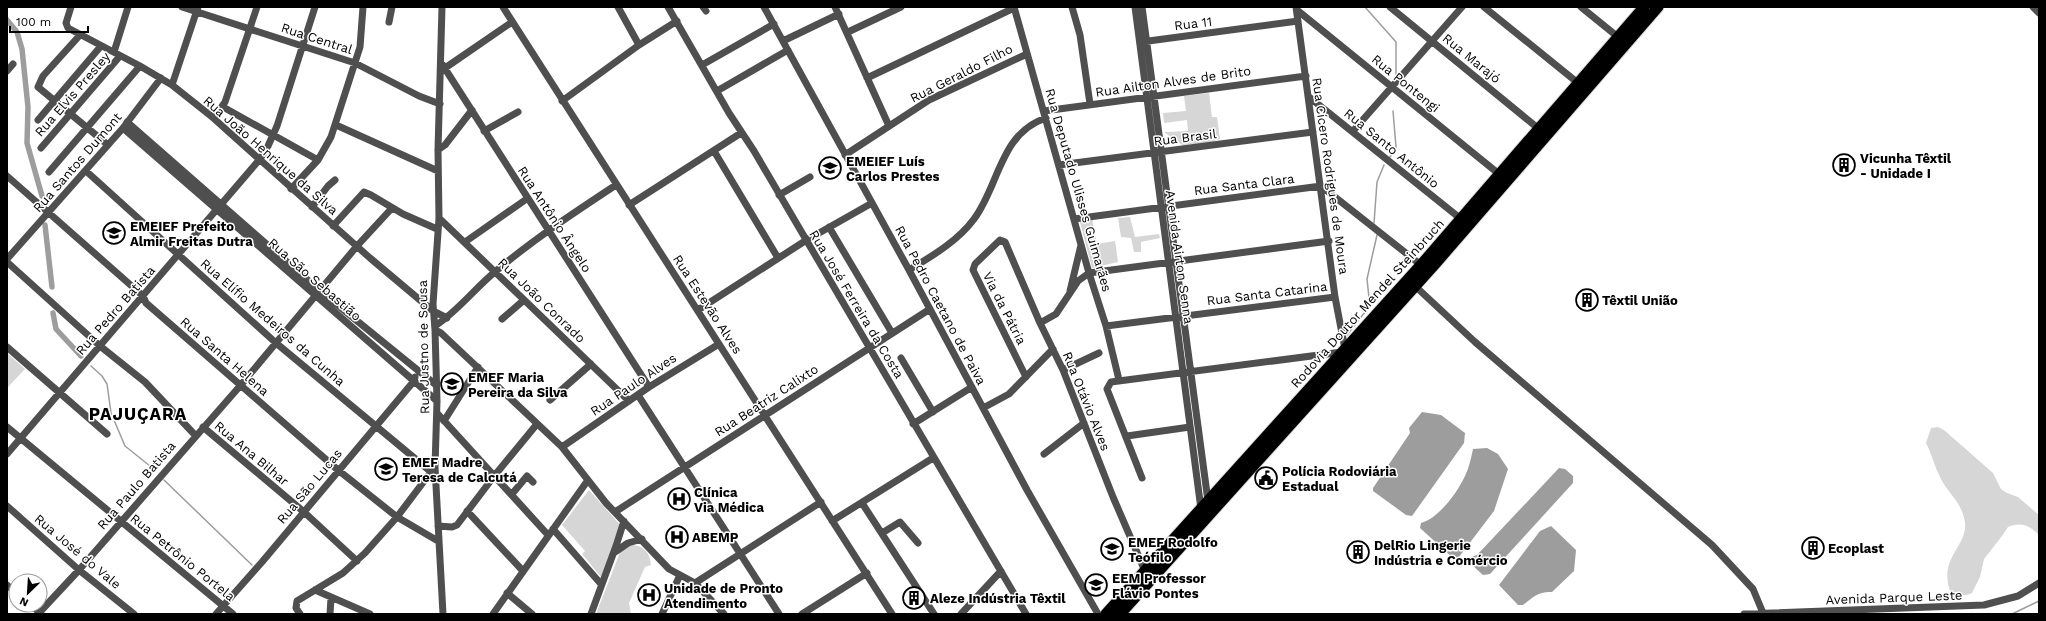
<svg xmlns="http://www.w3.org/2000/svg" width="2046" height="621" viewBox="0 0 2046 621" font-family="'Work Sans',sans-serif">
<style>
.green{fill:#d6d6d6}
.water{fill:#9d9d9d}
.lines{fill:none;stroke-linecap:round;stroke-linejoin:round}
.stream{stroke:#9d9d9d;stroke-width:1.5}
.canal{stroke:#9d9d9d;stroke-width:5.5}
.highway-casing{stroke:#dbdbdb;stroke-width:13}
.minor{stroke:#4f4f4f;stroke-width:7}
.highway{stroke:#000;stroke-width:11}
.labels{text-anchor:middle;stroke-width:3;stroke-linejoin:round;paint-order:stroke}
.street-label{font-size:13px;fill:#000;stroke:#fff}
.poi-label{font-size:13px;font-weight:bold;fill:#000;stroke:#fff;text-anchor:start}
.district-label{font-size:17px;font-weight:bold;letter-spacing:1px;fill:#000;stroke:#fff}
</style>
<rect width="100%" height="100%" fill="#fff"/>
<!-- green -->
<path class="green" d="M1209,93L1212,117H1217L1220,139L1207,143L1182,145L1164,132L1188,131L1187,120L1164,123L1163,113L1186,111L1184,96Z
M1130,217L1135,237L1159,234L1160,238L1141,242V252H1134L1131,238L1121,237L1118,218Z
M1092,219L1097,244L1115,241L1118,262L1092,268L1080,222Z
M7,353L25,369L8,387L7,386Z
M1938,427L1944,430L1993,473L2001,489L2007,493L2018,497L2039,515V535C2029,525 2021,522 2008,527L2002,536L1984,559L1980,577L1972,593C1964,596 1959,597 1951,594C1937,557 1968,547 1965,522C1961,500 1948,494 1940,477C1934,466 1932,454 1926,443L1931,428Z
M589,490L622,527L601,577L582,554L585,551L562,525Z
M631,545C643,545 650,552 651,565L645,567L629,603L631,614H596L619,555L621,550Z"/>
<!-- water -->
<path class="water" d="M1422,412L1441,415L1465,433L1464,443L1412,516L1406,515L1373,491V488L1410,433L1409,428Z
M1487,448L1498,454L1508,469L1494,511L1459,557L1453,558L1420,528L1421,523C1439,518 1457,493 1465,476C1469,468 1471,458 1473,449Z
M1559,468L1565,469L1573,476V483L1490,574L1483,575L1470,563L1471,557L1477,555Z
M1551,526L1576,550L1574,571L1552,592C1539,591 1533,597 1523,605H1518L1499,585L1540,531Z"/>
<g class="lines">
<!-- stream -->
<path class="stream" d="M1365,7L1396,42V77
M1390,157L1396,147L1393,111
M1374,223L1377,182L1384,165
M1347,335L1365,312L1369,298L1367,279L1377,235
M91,366L102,376L107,384L111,413L125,446L155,470
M164,480L252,565
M2012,614L2039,601"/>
<!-- canal -->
<path class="canal" d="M7,20L17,32L22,49L28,107L27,143L42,196
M45,225L52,287
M53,313L56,329L81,356"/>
<!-- highway casing -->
<g class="highway-casing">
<path id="highway" d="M1106,614L1421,265L1644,7
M1120,614L1435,264L1658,7"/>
</g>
<!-- minor -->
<path class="minor" d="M71,7L66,23L68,28L140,66L172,85L211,116L370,258L433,311L447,318
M182,7L355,63L419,96L440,104
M442,7L438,150L439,218L433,304L435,330L437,401L435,467L443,614
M503,7L892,614
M618,7L639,45
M668,7L729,113L754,151L1026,614
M703,7L706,11
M764,7L909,270L1027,490L1098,614
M835,7L889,126
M1014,7L1089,273L1106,326L1119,380
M1072,7L1080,35L1090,104
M1135,7L1201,509
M1142,7L1208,501
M1296,7L1335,297L1345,349
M1390,7L1539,129
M1484,7L1578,83
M1581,7L1618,37
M2033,7L2039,13
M1297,10L1499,174
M389,22L392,7
M848,32L901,7
M80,35L43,76L38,87L108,145
M783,41L839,14
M1141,42L1298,21
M114,52L128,7
M442,64L649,387
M702,65L774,24
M445,68L512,22
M7,71L13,64
M867,78L1014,8
M172,85L198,7
M717,91L788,50
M1309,97L1461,219
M562,101L639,45L677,21
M223,107L318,160
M1044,111L1306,76
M211,116L218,112L225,102L257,7
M38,120L101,46
M127,122L319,290L436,385
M336,125L438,171
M123,128L437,401
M484,131L518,112
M1353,131L1462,7
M41,148L120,56
M438,150L445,145L472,110
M714,151L778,258
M845,155L929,100L1027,54
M1059,165L1313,132
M86,171L276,343L430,471
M49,172L140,66
M7,176L143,296L146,303L338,470L397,517L438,541
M291,189L318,160L331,137L360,47L363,7
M779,195L810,177
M629,205L741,133
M312,207L328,186L335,180
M439,218L629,401
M1074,219L1321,186L1421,265
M333,226L364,192L371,195L403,214L437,229
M829,227L892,333
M465,242L528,198
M7,259L123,128L161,78
M7,262L100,346L145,382L195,435
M909,270C932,256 958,241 974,219C999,186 1000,133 1046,118
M1415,286L1475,342L1712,545L1753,589L1763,613
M1070,291L1081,245
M698,310L805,241L872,203
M502,319L524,300
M1040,323L1056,314L1078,281L1089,273L1329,241
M435,326C458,311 475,288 496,271C534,239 575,212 616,185
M1106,326L1335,297
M435,330L441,333L562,447L606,503L669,569L695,583L724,614
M7,347L107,434
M901,358L933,412
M1063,370L1099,353
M1026,377L973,270L975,264L1000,240L1005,242L1040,323L1063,370L1113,497L1145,571
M638,395L779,614
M550,400L591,364
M983,408L1009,394L1053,349
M437,413L548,535
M444,421L478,367
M913,424L972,387
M7,427L233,614
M203,427L304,512L357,561
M1127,436L1190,427
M562,447L649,387L719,344
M7,454L260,159L268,146L277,126L315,7
M1044,454L1084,423
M1142,478L1107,389L1111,382L1342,352
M512,494L527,476L533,482
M862,503L934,614
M7,506L79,570L134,614
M467,511L523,571
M615,512L930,309
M832,521L933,458
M438,526L452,527L457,525L495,475L537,424
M553,529L601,584
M882,533L900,522L918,543
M615,552L628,543L642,539
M695,583L821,502
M7,585L16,593
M315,590L370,614
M507,593L532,614
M31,605L41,614
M38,614L79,570L240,386L357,246L392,208
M216,614L262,562L414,381L415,377
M300,614L296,608L297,601L343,573L365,553L397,517L434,468
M330,614L331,598
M493,614L588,480
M591,614L616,546L624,521
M662,614L680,575
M802,614L867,573
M961,614L1001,571
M1744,614L1984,605L2018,596L2039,583"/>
<!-- highway -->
<use href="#highway" class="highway"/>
</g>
<!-- icons -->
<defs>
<g id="building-ring" transform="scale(1.15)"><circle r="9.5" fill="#fff" stroke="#000" stroke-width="1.5"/><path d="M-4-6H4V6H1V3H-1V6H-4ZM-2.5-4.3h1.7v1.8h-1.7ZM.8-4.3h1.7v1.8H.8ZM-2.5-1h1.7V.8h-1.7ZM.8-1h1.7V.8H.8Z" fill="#000"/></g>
<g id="school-ring" transform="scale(1.15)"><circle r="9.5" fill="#fff" stroke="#000" stroke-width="1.5"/><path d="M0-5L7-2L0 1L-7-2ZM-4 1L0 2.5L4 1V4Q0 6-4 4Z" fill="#000"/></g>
<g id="civic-ring" transform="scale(1.15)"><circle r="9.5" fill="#fff" stroke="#000" stroke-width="1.5"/><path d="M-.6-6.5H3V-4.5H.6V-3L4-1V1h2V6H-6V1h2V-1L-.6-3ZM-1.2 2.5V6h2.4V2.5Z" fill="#000"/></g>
<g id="hospital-ring" transform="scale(1.15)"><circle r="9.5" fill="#fff" stroke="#000" stroke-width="1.5"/><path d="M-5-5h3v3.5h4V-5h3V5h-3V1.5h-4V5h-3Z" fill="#000"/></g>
</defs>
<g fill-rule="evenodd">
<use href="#building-ring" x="1844" y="165"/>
<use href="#school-ring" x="830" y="168"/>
<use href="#school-ring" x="114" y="233"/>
<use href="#building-ring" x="1587" y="300"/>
<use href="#school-ring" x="452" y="384"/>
<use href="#school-ring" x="386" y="469"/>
<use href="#civic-ring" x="1266" y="478"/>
<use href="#hospital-ring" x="679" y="499"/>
<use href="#hospital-ring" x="677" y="537"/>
<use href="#building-ring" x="1813" y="548"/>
<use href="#school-ring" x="1112" y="549"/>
<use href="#building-ring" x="1358" y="552"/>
<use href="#school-ring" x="1096" y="585"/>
<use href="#hospital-ring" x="649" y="595"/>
<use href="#building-ring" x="914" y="598"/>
</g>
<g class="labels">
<!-- street labels -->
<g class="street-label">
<text transform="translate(1193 23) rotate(-7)" y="5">Rua 11</text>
<text transform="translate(317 38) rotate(18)" y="5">Rua Central</text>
<text transform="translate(1472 58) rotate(39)" y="5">Rua Marajó</text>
<text transform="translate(961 73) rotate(-27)" y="5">Rua Geraldo Filho</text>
<text transform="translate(1173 81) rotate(-8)" y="5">Rua Ailton Alves de Brito</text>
<text transform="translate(1406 83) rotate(39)" y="5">Rua Pontengi</text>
<text transform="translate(72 94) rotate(-49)" y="5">Rua Elvis Presley</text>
<text transform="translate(1185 137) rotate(-7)" y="5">Rua Brasil</text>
<text transform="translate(1392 148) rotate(39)" y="5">Rua Santo Antônio</text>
<text transform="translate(271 155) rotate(41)" y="5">Rua João Henrique da Silva</text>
<text transform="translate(77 162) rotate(-49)" y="5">Rua Santos Dumont</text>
<text transform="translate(1331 176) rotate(82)" y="5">Rua Cícero Rodrigues de Moura</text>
<text transform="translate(1244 184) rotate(-7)" y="5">Rua Santa Clara</text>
<text transform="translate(1079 190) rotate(74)" y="5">Rua Deputado Ulisses Guimarães</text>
<text transform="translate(555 219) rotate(57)" y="5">Rua Antônio Ângelo</text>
<text transform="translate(1180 257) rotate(82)" y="5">Avenida Airton Senna</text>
<text transform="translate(315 279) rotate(41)" y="5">Rua São Sebastião</text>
<text transform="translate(1267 293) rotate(-7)" y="5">Rua Santa Catarina</text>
<text transform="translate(542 300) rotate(44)" y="5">Rua João Conrado</text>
<text transform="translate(1367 303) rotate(-48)" y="5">Rodovia Doutor Mendel Steinbruch</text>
<text transform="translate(708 304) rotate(57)" y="5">Rua Estevão Alves</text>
<text transform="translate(857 304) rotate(59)" y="5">Rua José Ferreira da Costa</text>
<text transform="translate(941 305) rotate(62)" y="5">Rua Pedro Caetano de Paiva</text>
<text transform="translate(1005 308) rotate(63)" y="5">Via da Pátria</text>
<text transform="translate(115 310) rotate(-49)" y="5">Rua Pedro Batista</text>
<text transform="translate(273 322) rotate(41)" y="5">Rua Elífio Medeiros da Cunha</text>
<text transform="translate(423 347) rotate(-91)" y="5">Rua Justno de Sousa</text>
<text transform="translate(225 356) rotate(41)" y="5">Rua Santa Helena</text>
<text transform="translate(633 384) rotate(-34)" y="5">Rua Paulo Alves</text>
<text transform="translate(766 400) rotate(-33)" y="5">Rua Beatriz Calixto</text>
<text transform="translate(1087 401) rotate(68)" y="5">Rua Otávio Alves</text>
<text transform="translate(252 453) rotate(40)" y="5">Rua Ana Bilhar</text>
<text transform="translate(136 485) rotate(-49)" y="5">Rua Paulo Batista</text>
<text transform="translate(309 486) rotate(-50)" y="5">Rua São Lucas</text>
<text transform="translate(78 551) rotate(40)" y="5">Rua José do Vale</text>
<text transform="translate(183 557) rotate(39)" y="5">Rua Petrônio Portela</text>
<text transform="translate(1894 597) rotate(-2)" y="5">Avenida Parque Leste</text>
</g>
<!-- poi labels -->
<g class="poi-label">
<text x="1860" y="163">Vicunha Têxtil<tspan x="1860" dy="15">- Unidade I</tspan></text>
<text x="846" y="166">EMEIEF Luís<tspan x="846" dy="15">Carlos Prestes</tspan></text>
<text x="130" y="231">EMEIEF Prefeito<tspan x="130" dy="15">Almir Freitas Dutra</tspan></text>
<text x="1602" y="305">Têxtil União</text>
<text x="468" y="382">EMEF Maria<tspan x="468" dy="15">Pereira da Silva</tspan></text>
<text x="402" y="467">EMEF Madre<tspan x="402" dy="15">Teresa de Calcutá</tspan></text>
<text x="1282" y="476">Polícia Rodoviária<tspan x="1282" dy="15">Estadual</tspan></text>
<text x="694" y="497">Clínica<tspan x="694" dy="15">Via Médica</tspan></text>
<text x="692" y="542">ABEMP</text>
<text x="1128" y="547">EMEF Rodolfo<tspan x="1128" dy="15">Teófilo</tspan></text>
<text x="1374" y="550">DelRio Lingerie<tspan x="1374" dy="15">Indústria e Comércio</tspan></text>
<text x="1828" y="553">Ecoplast</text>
<text x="1112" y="583">EEM Professor<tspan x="1112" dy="15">Flávio Pontes</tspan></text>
<text x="664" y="593">Unidade de Pronto<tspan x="664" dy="15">Atendimento</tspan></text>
<text x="930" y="603">Aleze Indústria Têxtil</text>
</g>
<!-- district labels -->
<g class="district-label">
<text x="138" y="420">PAJUÇARA</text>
</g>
</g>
<!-- border -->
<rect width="2046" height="621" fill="none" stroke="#000000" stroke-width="16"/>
<!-- north arrow -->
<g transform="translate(28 593) rotate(205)"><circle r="19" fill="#ffffff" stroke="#999999"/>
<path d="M0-3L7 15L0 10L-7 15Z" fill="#000000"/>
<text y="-6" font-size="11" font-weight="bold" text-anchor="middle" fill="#000000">N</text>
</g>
<!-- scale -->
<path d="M10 26v6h78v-6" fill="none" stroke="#000000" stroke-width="2"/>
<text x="16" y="26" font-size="12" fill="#000000" stroke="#ffffff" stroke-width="3" paint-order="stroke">100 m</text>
</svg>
